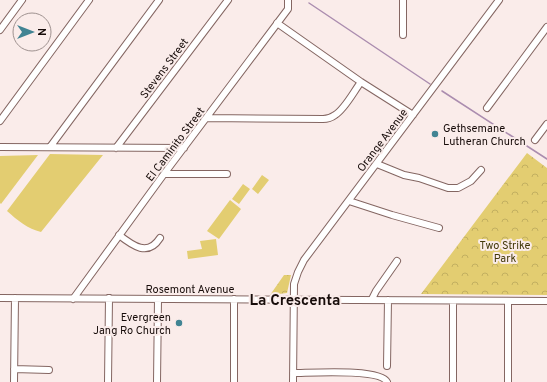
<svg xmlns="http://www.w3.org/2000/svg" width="547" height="382" viewBox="0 0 547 382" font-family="Overpass,sans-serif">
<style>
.green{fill:#e3cd71}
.park{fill:url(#park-crowns)}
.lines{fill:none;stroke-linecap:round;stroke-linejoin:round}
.stream{stroke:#ab8daf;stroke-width:1.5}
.minor-casing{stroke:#846662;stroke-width:8}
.minor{stroke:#fff;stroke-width:6}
.poi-dot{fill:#418493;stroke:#faecea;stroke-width:1.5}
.labels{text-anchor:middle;stroke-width:4;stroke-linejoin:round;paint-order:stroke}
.street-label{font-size:11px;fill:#170c0a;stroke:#faecea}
.poi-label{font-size:11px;fill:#170c0a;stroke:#faecea;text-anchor:start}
.park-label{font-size:11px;fill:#43390a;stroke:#faecea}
.district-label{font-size:15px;font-weight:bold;fill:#170c0a;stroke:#faecea}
</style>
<defs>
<pattern id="park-crowns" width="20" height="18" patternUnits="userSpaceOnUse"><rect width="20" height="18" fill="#e3cd71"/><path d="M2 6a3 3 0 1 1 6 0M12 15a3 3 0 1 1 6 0" fill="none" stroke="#c2af60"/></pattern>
</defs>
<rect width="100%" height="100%" fill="#faecea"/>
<!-- green -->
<path class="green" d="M50,154L103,155L41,232C28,229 17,220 7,211Z
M38,155L1,204L0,203V156Z
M262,175L269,180L258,194L252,189Z
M243,184L250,189L239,204L232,199Z
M230,200L241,209L219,239L207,231Z
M216,239L217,247L209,248L217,247L218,255L188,259L187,251L202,249L200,241Z"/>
<!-- park -->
<path class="park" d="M527,153L547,168V295L421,294Z
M284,275H291L287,293L270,295Z"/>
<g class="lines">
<!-- stream -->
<path class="stream" d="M309,3L430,84
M442,91L547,159"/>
<!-- minor casing -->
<g class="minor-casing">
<path id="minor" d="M277,23L361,82L413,115
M0,30L22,0
M403,35V0
M487,108L547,27
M207,118L323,119C327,119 331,118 335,115C345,109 354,91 361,82
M0,121L89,0
M535,140L547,124
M0,147L184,148
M50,147L159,0
M116,148L228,0
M377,164L404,175L419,178L448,188H458L471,181L481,170
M164,174H227
M349,201L392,215L439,228
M119,235C133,246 148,257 160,238
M0,298L547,301
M73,299L164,174L288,9V0
M372,299L376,291L397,261
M387,366L388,300
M14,369L49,370
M293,373C310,373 381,368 387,382
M14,382L15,298
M108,382L109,298
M157,382L158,299
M234,382V299
M293,382L294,284L298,272L304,260L499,0
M453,382V301
M508,382V301"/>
</g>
<!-- minor -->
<use href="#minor" class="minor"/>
</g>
<!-- markers -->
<g class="poi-dot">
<circle cx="435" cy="134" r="4"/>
<circle cx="179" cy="323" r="4"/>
</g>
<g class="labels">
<!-- street labels -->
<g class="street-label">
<text transform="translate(164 68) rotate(-53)" y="4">Stevens Street</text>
<text transform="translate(382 140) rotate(-53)" y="4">Orange Avenue</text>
<text transform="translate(175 144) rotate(-53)" y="4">El Caminito Street</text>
<text x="190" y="293">Rosemont Avenue</text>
</g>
<!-- poi labels -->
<g class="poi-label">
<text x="443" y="132">Gethsemane<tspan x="443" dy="13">Lutheran Church</tspan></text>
<text x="171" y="321" text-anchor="end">Evergreen<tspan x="171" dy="13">Jang Ro Church</tspan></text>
</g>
<!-- park labels -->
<g class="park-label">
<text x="505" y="249">Two Strike<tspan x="505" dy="13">Park</tspan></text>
</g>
<!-- district labels -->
<g class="district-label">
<text x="295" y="305">La Crescenta</text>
</g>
</g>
<!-- north arrow -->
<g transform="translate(32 32) rotate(90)"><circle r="19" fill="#faecea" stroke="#9f9290"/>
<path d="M0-3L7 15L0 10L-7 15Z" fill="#418493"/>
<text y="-6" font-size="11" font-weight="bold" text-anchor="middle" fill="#170c0a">N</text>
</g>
</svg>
